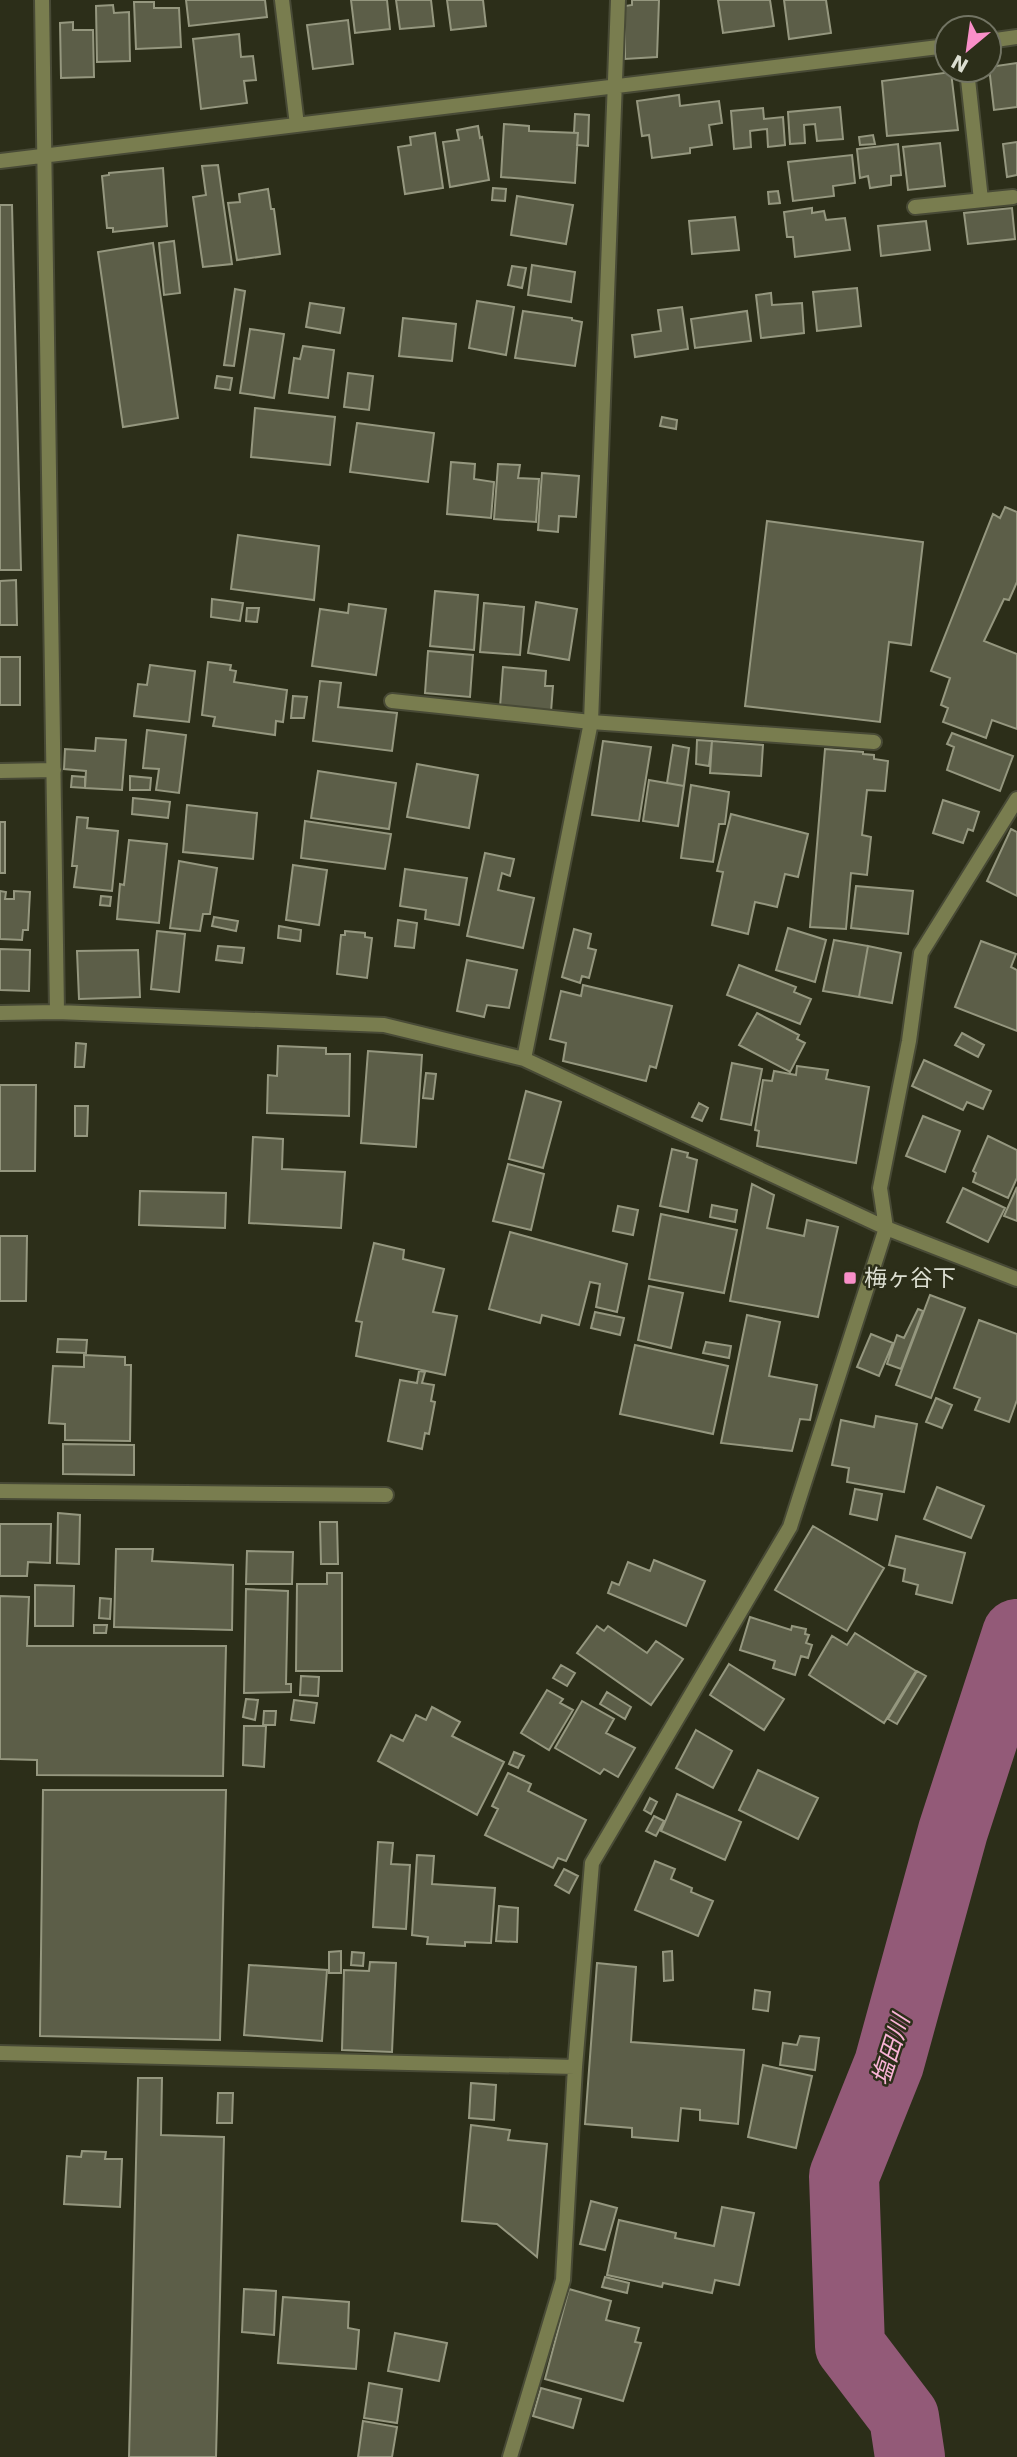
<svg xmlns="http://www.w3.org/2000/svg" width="1017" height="2457" viewBox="0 0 1017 2457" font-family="'DejaVu Sans','Noto Sans JP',sans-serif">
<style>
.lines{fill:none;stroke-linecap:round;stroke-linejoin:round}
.river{stroke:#935a78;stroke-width:70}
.building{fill:#5c5e48;stroke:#95977f;stroke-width:2}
.street-casing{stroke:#484a36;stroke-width:18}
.street{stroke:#797d4f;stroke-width:14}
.poi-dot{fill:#f98fc8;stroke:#2c2e19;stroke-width:2.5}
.labels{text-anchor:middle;stroke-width:5;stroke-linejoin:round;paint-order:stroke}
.poi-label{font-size:23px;fill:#dcded1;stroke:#2c2e19;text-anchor:start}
.water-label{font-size:24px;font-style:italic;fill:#f9b3d6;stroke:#2c2e19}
</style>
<rect width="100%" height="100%" fill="#2c2e19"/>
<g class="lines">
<!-- river -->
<path class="river" d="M910,2457L904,2417L850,2346L844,2176L889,2064L953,1831L1017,1634"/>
</g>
<!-- building -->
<path class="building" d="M186,0H265L267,17L189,26Z
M351,0H387L390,29L355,33Z
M396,0H431L434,26L400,29Z
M447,0H483L486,26L451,30Z
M632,0H659L657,57L625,59V6L632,5Z
M718,0H770L774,26L723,33Z
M784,0H826L831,33L789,39Z
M134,2H154V8H179L181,47L136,49Z
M113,5L114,13L129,12L130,61L97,62L96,6Z
M348,20L353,64L313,69L307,25Z
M73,22V30H93L94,77L61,78L60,23Z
M239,34L241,57L253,56L256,80L244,81L247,103L201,109L193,39Z
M1017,63V107L994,110L989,67Z
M951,72L958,130L887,136L882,81Z
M679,95L680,106L719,101L722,123L709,125L712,145L690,148V153L652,158L649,135L642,136L637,101Z
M840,107L843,139L817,141L815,124L804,125L805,143L790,144L788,112Z
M763,108L764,119L783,117L785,145L768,147L767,129L750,131L751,147L734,149L731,111Z
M575,114L589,115L588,146L577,145L578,133H574Z
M504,124L529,126V131L578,133L575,183L501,177Z
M478,126L480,138L482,137L489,180L450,187L443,142L459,140L457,130Z
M435,133L443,188L405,194L398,147L411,145L410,137Z
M873,135L875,144L860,145L859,137Z
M1017,142V175L1007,177L1003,144Z
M940,143L945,186L908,190L903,147Z
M898,144L901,175L891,176V185L870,188L868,176L860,178L857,149Z
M852,155L855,183L833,186L834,196L793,201L788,162Z
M218,165L232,264L203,267L193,197L206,195L202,166Z
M163,168L167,226L113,232V228H107L102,176L109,175V173Z
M493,188L506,189L505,201L492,200Z
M268,189L271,209H274L280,254L237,260L228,203L240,202L239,194Z
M778,191L780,203L769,204L768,192Z
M517,196L573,205L566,244L511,235Z
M0,205H12L21,570H0Z
M812,208V213L824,211L826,220L845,218L850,250L795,257L793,237H787L784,212Z
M1012,208L1015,239L968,244L964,213Z
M735,217L739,250L692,254L689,221Z
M926,221L930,250L881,256L878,226Z
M174,241L180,293L164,295L159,243Z
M153,243L178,418L123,427L98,252Z
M532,265L575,272L571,302L528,295Z
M512,266L526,268L522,288L508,285Z
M857,288L861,326L817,331L813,292Z
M235,289L245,291L234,366L224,365Z
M771,293L772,305L802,303L804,333L761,338L756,295Z
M477,301L514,307L506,355L469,348Z
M310,303L344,308L340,333L306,327Z
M682,307L688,349L635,357L632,335L661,331L658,310Z
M523,311L572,318V320L582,322L575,366L515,358Z
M747,311L751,341L695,348L691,319Z
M403,318L456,324L452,361L399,356Z
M250,329L284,334L274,398L240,393Z
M303,346L334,350L328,398L289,393L294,358L300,359Z
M348,373L373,376L369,410L344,407Z
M217,376L232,378L230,390L215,388Z
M255,408L335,417L330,465L251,457Z
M662,417L677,420L676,429L660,426Z
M357,423L434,433L428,482L350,472Z
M451,462L475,464L474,479L494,482L491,518L447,514Z
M498,464L520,465L518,478L539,479L536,522L494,519Z
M542,473L579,476L576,517L559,516L558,532L538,530Z
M1005,507L1017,512V582L1009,600L1004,599L984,641L1017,654V729L992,720L986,738L943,722L948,708L941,705L950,678L931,671L993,514L1000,518Z
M767,521L923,542L911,645L889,642L880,722L745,706Z
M238,535L319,546L314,600L231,589Z
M16,580L17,625H0V581Z
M435,591L478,595L474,650L430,646Z
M212,599L243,603L240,621L211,617Z
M536,602L577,609L569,660L528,653Z
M484,603L524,607L520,655L480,652Z
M349,604L386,609L376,675L312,666L320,609L348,613Z
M247,608H259L257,622L246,621Z
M428,651L473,655L470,697L425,693Z
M0,657H20V705H0Z
M208,662L231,665L230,670L236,671L234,682L287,690L283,722L276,721L275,735L213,726L215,717L202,715Z
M150,665L195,671L189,722L134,716L138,684L147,685Z
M503,667L546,671L545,686H553L551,712L500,707Z
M320,681L341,683L338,707L397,713L392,751L313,741Z
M293,696L307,697L304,718H291Z
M147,730L186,735L179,793L156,790L159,769L143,768Z
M952,733L1013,756L1000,791L947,770L954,747L947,744Z
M96,738L126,740L122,790L85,788L86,771L64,769L65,749L95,751Z
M697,740L712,741L709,766L696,764Z
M603,741L651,747L639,821L592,815Z
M712,741L763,745L761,776L710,773Z
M673,745L689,748L684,786L667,783Z
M825,749L863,752V754L874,755V759L888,761L885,791L867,790L862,835L871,837L867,875L851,873L846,929L810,927Z
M417,764L478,775L469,828L407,817Z
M318,771L396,783L389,829L311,818Z
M72,776L85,777V788L71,787Z
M130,776L151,778L150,790H130Z
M649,780L684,786L678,826L643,821Z
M691,785L729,792L725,824H719L713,862L681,858Z
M133,798L170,802L168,818L132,814Z
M943,800L979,812L973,831L968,829L963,843L933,833Z
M187,805L257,813L253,859L183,852Z
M731,814L808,834L798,877L785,874L777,907L755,902L748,934L712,925L723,872L717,871Z
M77,817L88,818L87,828L118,831L112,891L74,887L77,866H72Z
M305,821L391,834L385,869L301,858Z
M0,822H5V873H0Z
M1011,829L1017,832V896L987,881Z
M129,840L167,844L159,923L117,919L120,884L124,885Z
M485,853L514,859L510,876L502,873L498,890L534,898L523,948L467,936Z
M179,861L217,868L210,914H203L200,931L170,928Z
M293,865L327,870L319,925L286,920Z
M405,869L467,878L459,925L425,919L426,910L400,906Z
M856,886L913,891L908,934L851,928Z
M0,891L6,892L5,899H14V891L30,892L28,930H23L22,940L0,939Z
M101,896L111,897L110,906L100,905Z
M214,917L238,921L236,931L212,926Z
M398,920L417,923L414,948L395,946Z
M279,926L301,930L300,941L278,938Z
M788,928L826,940L815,982L776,970Z
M574,929L591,934L588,948L596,950L589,978L582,976L580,983L562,977Z
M157,931L185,934L179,992L151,989Z
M345,931L365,933V937L372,938L367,978L337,974L341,935H345Z
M834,940L868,946L859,997L823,991Z
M981,941L1016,954L1011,967L1017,970V1031L955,1007Z
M218,946L244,948L242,963L216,960Z
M868,946L901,953L892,1003L859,997Z
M0,949L30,950L29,991L0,990Z
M138,950L140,997L79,999L77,951Z
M467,960L517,970L509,1008L487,1005L484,1017L457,1011Z
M739,965L796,987L794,992L811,999L800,1024L727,995Z
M583,985L672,1006L656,1068L650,1066L646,1081L563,1061L566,1043L550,1039L561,991L581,996Z
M757,1013L799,1035L797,1039L805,1043L790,1072L739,1045Z
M962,1033L984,1045L978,1057L955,1045Z
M76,1043L86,1044L84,1067H75Z
M278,1046L326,1048V1054H350L349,1116L267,1113L268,1075L277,1076Z
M368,1051L422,1055L416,1147L361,1143Z
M924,1060L991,1091L983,1109L967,1102L963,1110L912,1086Z
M732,1063L762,1069L751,1125L721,1119Z
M797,1066L828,1070L826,1079L869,1087L856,1163L757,1146L759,1131L755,1130L763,1080L772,1081L774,1071L796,1075Z
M426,1073L436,1074L433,1099L423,1098Z
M0,1085H36L35,1171H0Z
M526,1091L561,1102L543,1168L509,1159Z
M699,1103L708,1108L702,1121L692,1117Z
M75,1106H88L87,1136H75Z
M923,1116L960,1131L945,1172L906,1156Z
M988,1136L1017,1150V1178L1008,1198L973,1182L976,1173L973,1171Z
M253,1137L283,1139L282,1169L345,1172L341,1228L249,1223Z
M672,1149L688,1153L687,1157L697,1160L688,1212L660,1206Z
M508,1164L544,1174L531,1230L493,1221Z
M752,1184L774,1195L767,1228L804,1236L807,1220L838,1227L818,1317L730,1301Z
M1017,1187V1221L1004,1216Z
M963,1188L1005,1208L988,1242L947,1222Z
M140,1191L226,1193L225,1228L139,1225Z
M712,1205L737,1210L735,1222L710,1217Z
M618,1206L638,1210L633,1235L613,1231Z
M661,1214L737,1230L724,1293L649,1279Z
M510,1232L627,1264L617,1312L596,1307L600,1284L590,1282L579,1325L542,1315L540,1323L489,1309Z
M0,1236H27L26,1301H0Z
M374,1243L404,1250L403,1259L444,1269L433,1312L457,1316L445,1375L356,1356L362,1322L356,1321Z
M649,1286L683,1293L671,1348L638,1340Z
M930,1295L965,1308L931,1398L896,1385Z
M918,1309L923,1311L901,1369L887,1364L897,1335L904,1338Z
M595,1312L624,1318L620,1335L591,1328Z
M747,1315L780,1322L769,1376L817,1385L810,1420L800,1419L792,1451L721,1443Z
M979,1320L1017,1334V1400L1009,1422L975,1410L980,1398L954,1388Z
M871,1334L893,1343L879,1376L857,1367Z
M58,1339L87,1340L86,1353L57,1352Z
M706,1342L731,1346L729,1358L703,1353Z
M635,1345L728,1366L713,1434L620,1414Z
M84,1355L125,1357V1365H131L130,1441L65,1440V1424L49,1423L53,1366L84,1367Z
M419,1371L425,1372L422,1383L434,1385L431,1401L435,1402L429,1434L425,1433L422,1449L388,1441L400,1380L417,1383Z
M936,1398L952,1405L942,1428L926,1422Z
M876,1416L917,1424L904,1492L847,1482L849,1468L832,1465L841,1420L874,1427Z
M63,1444L134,1445V1475L63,1474Z
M937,1487L984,1506L971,1538L924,1519Z
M855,1489L882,1494L877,1520L850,1514Z
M58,1513L80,1515L79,1564L57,1563Z
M320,1522H337L338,1564H321Z
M0,1524H51L50,1563L28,1562L27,1576H0Z
M813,1526L884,1568L847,1631L775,1590Z
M896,1536L965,1553L952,1603L916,1594L918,1585L903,1581L905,1569L889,1565Z
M116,1549H153L152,1561L233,1565L232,1630L114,1627Z
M247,1551L293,1552L292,1584H246Z
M654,1560L705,1581L686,1626L608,1593L612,1582L619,1585L628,1562L650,1571Z
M327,1573H342V1671H296L297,1584H327Z
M35,1585L74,1586L73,1626H35Z
M246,1589L288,1591L286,1684H291V1692L244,1693Z
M0,1596L29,1597L27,1646H226L223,1776L37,1775V1760L0,1759Z
M100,1598L111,1599L110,1619L99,1618Z
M750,1617L791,1630L792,1626L806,1629L805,1634L809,1635L806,1643L812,1645L808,1658L801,1656L795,1675L773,1668L775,1661L740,1650Z
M94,1625H107L106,1633H94Z
M597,1626L604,1631L608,1626L647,1653L656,1641L683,1659L651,1705L577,1653Z
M855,1633L916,1671L884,1723L809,1675L832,1636L847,1645Z
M729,1664L784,1699L764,1730L710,1695Z
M561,1665L575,1673L567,1686L553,1678Z
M917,1671L926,1676L897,1724L888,1719Z
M301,1676L319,1677L318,1696L300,1695Z
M547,1690L563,1699L560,1703L573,1710L549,1750L521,1733Z
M607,1692L631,1707L625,1719L600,1704Z
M246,1699L258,1700L255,1720L243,1717Z
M294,1700L317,1703L314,1723L291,1720Z
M582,1701L614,1719L606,1733L635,1748L618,1777L604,1769L600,1774L555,1748Z
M432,1707L460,1722L452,1736L504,1762L477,1815L378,1761L391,1735L403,1741L416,1715L426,1720Z
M264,1711H276L275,1725H263Z
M244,1726H266L264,1767L243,1765Z
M696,1730L732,1751L713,1788L676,1768Z
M514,1752L524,1756L518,1768L509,1764Z
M758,1770L818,1798L798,1839L739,1810Z
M508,1773L531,1784L528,1791L586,1820L566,1861L558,1858L553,1868L485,1835L498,1809L492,1806Z
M43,1790H226L220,2040L40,2036Z
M677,1794L741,1822L725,1860L661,1831Z
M650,1798L657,1802L651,1814L644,1810Z
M654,1816L664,1821L656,1836L646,1831Z
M378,1842L393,1843L391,1864L410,1865L406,1929L373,1927Z
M417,1855L434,1856L432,1884L495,1888L491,1943L465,1942V1946L427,1944L428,1937L412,1935Z
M655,1861L675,1869L671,1879L692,1888L691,1892L713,1901L698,1936L635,1910Z
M564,1869L578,1876L569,1893L555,1885Z
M499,1906L518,1908L517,1942L496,1941Z
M341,1951V1973H329V1952Z
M672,1951L673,1980L664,1981L663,1952Z
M352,1952L364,1953L363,1966L351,1965Z
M370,1962L396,1963L392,2052L342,2050L344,1970L369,1971Z
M597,1963L636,1967L631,2042L744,2050L738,2124L700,2120V2110L681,2108L678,2141L632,2137V2128L585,2124Z
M249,1965L327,1970L322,2041L244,2035Z
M755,1990L770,1992L768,2011L753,2009Z
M800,2036L819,2038L815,2070L780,2065L783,2043L797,2045Z
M763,2065L812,2076L796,2148L748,2137Z
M138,2078H162L161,2135L224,2137L216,2457H129Z
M471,2083L496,2085L494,2120L469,2118Z
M218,2093H233L232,2123H217Z
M471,2125L510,2130L508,2140L547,2144L537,2257L497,2224L462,2221Z
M82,2151L106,2152L105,2159H122L120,2207L64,2204L67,2156L81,2157Z
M591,2201L617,2208L605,2250L580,2244Z
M722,2207L754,2213L739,2285L715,2280L712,2293L663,2283L662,2287L607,2275L619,2220L676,2233L675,2238L714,2246Z
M605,2277L629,2283L627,2293L602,2287Z
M244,2289L276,2291L274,2335L242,2332Z
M569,2289L611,2301L606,2320L639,2328L635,2342L641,2343L623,2401L545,2379Z
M283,2297L349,2302L348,2328L359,2330L356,2369L278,2363Z
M395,2333L447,2343L439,2381L388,2371Z
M369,2383L402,2389L397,2423L364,2418Z
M541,2388L581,2399L573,2428L533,2416Z
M363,2421L397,2427L392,2457H358Z"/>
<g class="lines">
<!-- street casing -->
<g class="street-casing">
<path id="street" d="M42,0L57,1012
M282,0L297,125
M989,41L1017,37
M967,70L981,200
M0,161L947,46
M915,207L1013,197
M392,701L591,722L874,742
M0,771L54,770
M0,1013L57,1012L384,1025L524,1059L886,1228L1017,1279
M524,1059L591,722L618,0
M0,1491L386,1495
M0,2053L575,2067
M510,2457L563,2280L575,2067L592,1863L790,1527L886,1228L880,1188L909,1041L921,953L1017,799"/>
</g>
<!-- street -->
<use href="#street" class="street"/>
</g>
<!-- markers -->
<rect class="poi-dot" x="843" y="1271" width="14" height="14" rx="3.5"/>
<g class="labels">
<!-- poi labels -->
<g class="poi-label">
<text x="864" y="1286">梅ヶ谷下</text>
</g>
<!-- water labels -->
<g class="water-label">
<text transform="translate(891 2050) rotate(-72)" y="8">塩田川</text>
</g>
</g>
<!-- north arrow -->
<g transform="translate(968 49) rotate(209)"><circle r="33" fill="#2c2e19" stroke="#727463" stroke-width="2"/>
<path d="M0-5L12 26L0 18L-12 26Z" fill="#f98fc8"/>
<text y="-10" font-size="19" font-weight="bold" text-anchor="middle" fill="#dcded1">N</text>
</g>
</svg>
